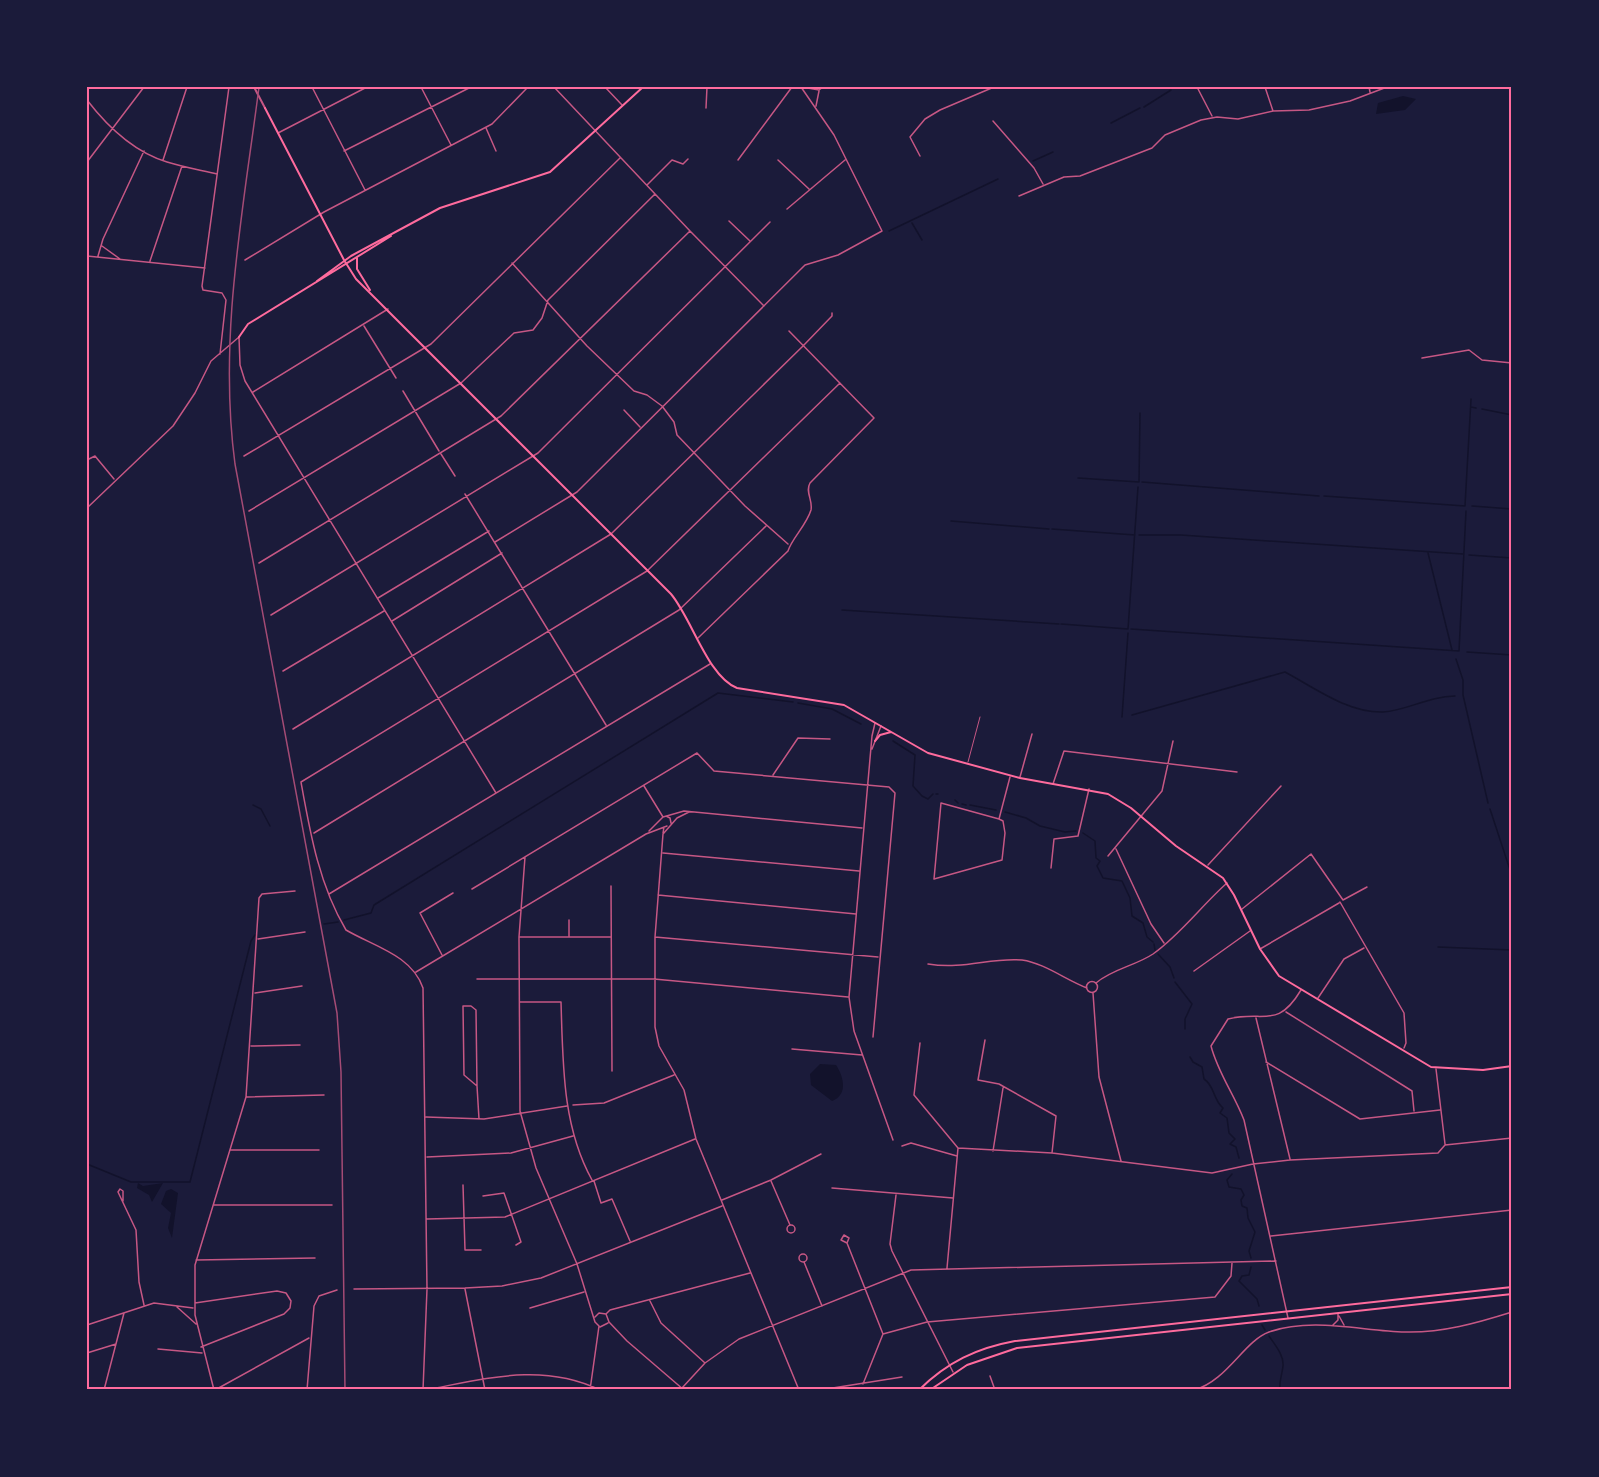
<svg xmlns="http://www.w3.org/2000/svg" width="1599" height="1477" viewBox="0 0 1599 1477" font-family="Montserrat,sans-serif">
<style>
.water{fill:#12122b}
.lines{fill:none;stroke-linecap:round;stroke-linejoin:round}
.stream{stroke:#12122b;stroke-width:1.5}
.service{stroke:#c65784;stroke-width:1}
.minor{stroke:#c65784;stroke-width:1.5}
.tertiary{stroke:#c65784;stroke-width:2}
.secondary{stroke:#ff6b9d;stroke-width:2}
.rail{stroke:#a44b75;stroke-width:1.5}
.neatline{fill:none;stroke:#ff6b9d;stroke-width:2}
</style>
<rect width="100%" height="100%" fill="#1b1b3a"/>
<!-- water -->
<path class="water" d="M1403,96L1416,99L1405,110L1376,114L1378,103Z
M820,1064L836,1065C844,1077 848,1095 832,1101L811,1085L810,1074Z
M138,1183L143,1186L163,1183L152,1202L149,1195L137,1188Z
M171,1189L178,1193L172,1238L168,1228L171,1213L161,1204L166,1191Z"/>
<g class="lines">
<!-- stream -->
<path class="stream" d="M1144,107L1171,90
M1111,123L1140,108
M1033,161L1053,152
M912,223L922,240
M889,231L998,179
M1471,407L1476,408
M1482,409L1512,415
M1078,478L1139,482L1140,413
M1142,482L1319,496
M1324,496L1465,506L1471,399
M1472,506L1512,509
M951,521L1049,529
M1052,529L1135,535
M1139,535H1181L1463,554
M1428,553L1452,650
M1469,555L1512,558
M842,610L1059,624
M1061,624L1128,629L1138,487
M1131,629L1459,651L1466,511
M1467,652L1512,655
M1456,659L1463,680V695L1488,803
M798,703L832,709L861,724
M1132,715L1285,672C1315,688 1348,713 1383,712C1406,711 1429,696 1455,696
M1122,717L1128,633
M893,741L915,755L913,786L922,796L928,799L933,794
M936,794H938
M955,800L958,803
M962,804L966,805
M253,805L261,809L270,826
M970,805L996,810
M1490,809L1512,876
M1005,812L1026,818L1040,826L1065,832L1076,831
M1083,833L1095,841L1096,858L1100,861L1097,866L1103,878L1122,881L1130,898L1132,916L1143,923L1147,937L1153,942
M344,920L371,913L374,905L718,693L793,702
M324,924L338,922
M1154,944L1155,950
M1438,947L1512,950
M1158,954L1170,967L1174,978
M1175,982L1192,1004L1185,1019V1029
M1190,1057L1193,1062L1202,1067L1204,1079C1215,1086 1213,1100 1223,1108L1220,1113L1227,1118L1229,1133L1235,1139L1230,1144L1236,1147L1239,1158
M87,1164L131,1182H190L251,941L255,935
M1232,1174L1227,1180L1229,1187L1241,1189L1244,1195L1241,1200L1242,1206L1247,1208L1248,1218L1255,1232L1249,1251L1251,1258
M1251,1267L1249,1275L1242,1276L1239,1281L1257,1299L1259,1306
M1262,1325L1265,1330
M1269,1336C1275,1345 1284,1355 1283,1366C1282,1376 1279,1380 1280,1390"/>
<!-- service -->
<path class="service" d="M968,762L980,717"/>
<!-- minor -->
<path class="minor" d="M312,87L365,190
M421,87L451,145
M554,87L690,231L764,306
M605,87L622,105
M802,87L819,90L823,87
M1197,87L1212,116
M1265,87L1273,111
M1369,87L1370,92
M87,100C107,126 134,152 167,162C183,167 200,170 217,174
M816,106L819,91
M706,108L707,87
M993,121L1034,168L1043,184
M486,128L496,151
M278,133L367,87
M344,151L471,87
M920,156L910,137L925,119L940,110L994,87
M163,160L187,87
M738,160L792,87
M778,160L809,189
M87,162L144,87
M647,185L672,160L683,164L688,159
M1019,196L1064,177L1080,176L1152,148L1165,135L1201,120L1217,117L1238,119L1273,111L1309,110L1350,101L1387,87
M787,209L845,160
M729,221L750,241
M102,246L120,259
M87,256L205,268
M98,256L103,239L144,151
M245,260L324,212L492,124L528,87
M150,261L182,166
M512,263L587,346L634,391L647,395L662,406L674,422L677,435L745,506L788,544
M364,326L396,378
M239,337L240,365L245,381L496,793
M220,354L226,300L222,293L203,290L202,286L229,87
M1422,358L1469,350L1482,360L1512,363
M403,391L439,451
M253,392L388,309
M624,410L640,427
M441,454L455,476
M244,456L431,344L620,158
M87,460L95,456L114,479
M465,494L606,725
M87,508L173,426L195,393L211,361L239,337
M249,511L461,383L514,333L533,330L542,318L548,300L655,194
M495,542L577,492L805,265L838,255L882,231L834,135L801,87
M259,563L501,416L690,231
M378,598L489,531
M271,615L538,453L770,222
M392,621L502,553
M698,638L788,551C792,538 806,526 811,510C813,500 805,492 810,483L874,418L789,331
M283,671L384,611
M875,723L872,736L849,997L854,1031L893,1140
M293,729L611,534L803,346L832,316V313
M872,749L881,726
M773,775L798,738L830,739
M1020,777L1032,734
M1053,784L1064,751L1237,772
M87,785L88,786
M644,786L663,817
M689,812L677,818L663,834L655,937V1027L659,1046L684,1090L696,1139L799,1390
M666,816L670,818L671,823
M999,819L1003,821L1005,833L1002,860L934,879L941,803L999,819L1010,777
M649,831L663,817L684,811L862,828
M314,833L679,610L766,526
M663,833L664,827
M1116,849L1151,924L1164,943
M663,853L859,871
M1108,856L1162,791L1173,741
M525,857L519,937L520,1111L536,1168L577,1264L595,1322L599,1326
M1208,865L1281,786
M1051,868L1054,839L1078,836L1089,789
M611,886L612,1071
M472,889L697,753L714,771L889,787L895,793L873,1037
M329,894L710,664
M658,895L856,914
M1343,900L1367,887
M1340,902L1404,1013L1406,1043L1404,1048
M1242,909L1311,854L1343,900
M569,920V936
M519,937H611
M655,937L878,957
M258,939L305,932
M1260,949L1339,903
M442,955L420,913L453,893
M928,964C964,970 991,957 1022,960C1044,963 1066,980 1087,988
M1194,971L1250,931
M416,972L646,834L667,826
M477,979H654L848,997
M1086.5 987a5.5 5.5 0 1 1 11 0a5.5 5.5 0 1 1-11 0Z
M1096,983C1112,969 1135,966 1153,954C1181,934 1202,905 1227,883
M255,993L302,986
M1093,993L1099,1077L1121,1161
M1318,998L1344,959L1364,948
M520,1002H561C563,1063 562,1126 592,1180
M1286,1012L1412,1091L1414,1111
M1256,1018L1290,1159
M985,1040L978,1080L999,1084L1056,1116L1052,1153
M920,1043L914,1095L958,1148L947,1268
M251,1046L300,1045
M792,1049L862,1055
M1266,1062L1360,1119L1440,1110
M1436,1069L1445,1144
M477,1086L476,1010L471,1006H463L464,1075L477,1086L479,1119
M247,1097L324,1095
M573,1105L604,1103L674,1075
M426,1117L484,1119L567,1106
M902,1146L911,1143L957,1156
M958,1148L1052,1153L1212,1173L1253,1164L1290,1160L1438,1153L1445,1145L1512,1138
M230,1150H319
M993,1151L1003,1088
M427,1157L511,1153L573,1136
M594,1181L601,1203L612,1199L630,1241
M771,1181L790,1225
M463,1185L465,1250H481
M832,1188L953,1198
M896,1195L890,1244L892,1251L953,1372
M483,1196L504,1193L521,1242L516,1245
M722,1200L771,1180L821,1154
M123,1201V1191L120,1189L118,1192L136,1230L139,1282L144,1305
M214,1205H332
M427,1219L505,1217L695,1139
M787 1229a4 4 0 1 1 8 0a4 4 0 1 1-8 0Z
M1271,1236L1512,1210
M847,1243L841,1240L844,1235L849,1238L847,1243L883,1334L863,1384
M799 1258a4 4 0 1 1 8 0a4 4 0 1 1-8 0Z
M196,1260L315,1258
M804,1262L822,1306
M354,1289L465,1288L502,1286L541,1278L722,1206
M465,1289L485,1390
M650,1301L661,1323L705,1363
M195,1303L277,1291L286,1293L291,1301L290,1308L284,1314L201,1347
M177,1307L196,1324
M530,1308L584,1292
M606,1314L610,1310L750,1273
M1339,1316L1344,1325
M595,1317L599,1313L606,1314L609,1322L627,1341L684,1390
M1288,1318L1244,1120C1234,1094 1218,1073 1211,1046L1228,1019C1264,1010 1277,1030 1301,990
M87,1325L154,1303L193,1308
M1333,1325L1338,1320V1314
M600,1327L608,1323
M883,1334L927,1322L1215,1297L1231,1276L1232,1263
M158,1349L202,1353
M87,1353L116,1344
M990,1376L995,1390
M682,1388L705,1363L739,1339L911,1270L1276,1261
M104,1390L124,1313
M214,1390L195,1315V1265L246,1097L259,898L262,894L295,891
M215,1390L309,1338
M307,1390L314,1306L319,1296L337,1290
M423,1390L427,1289L423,988C412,955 373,946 346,930C319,885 310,832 301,782L647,571L840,383
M425,1390C485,1379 542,1362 600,1390
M590,1390L599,1326
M820,1390L902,1377
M1194,1390C1227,1381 1244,1341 1269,1332C1312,1317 1362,1331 1405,1332C1442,1333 1477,1323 1512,1312"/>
<!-- tertiary -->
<path class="tertiary" d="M254,87L265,108"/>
<!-- secondary -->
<path class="secondary" d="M265,108L344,260L356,279L671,594C692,619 708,677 737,688L844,705L928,753L1020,778L1108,794L1131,808L1176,846L1223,878L1234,895L1260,949L1279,976L1431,1067L1483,1070L1512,1066
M357,258V269L370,290
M317,281L351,256L440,208L550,172L643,87
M239,337L248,324L391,236
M875,741L880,735L891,732
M919,1390C947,1362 977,1348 1015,1341L1512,1287
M930,1390L967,1365L1017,1348L1512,1294"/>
<!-- rail -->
<path class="rail" d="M259,87C243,212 218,338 235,464L337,1013L341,1072L345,1390"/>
</g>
<!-- border -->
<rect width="1599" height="1477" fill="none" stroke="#1b1b3a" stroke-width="177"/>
<rect x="88" y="88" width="1422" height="1300" class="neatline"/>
</svg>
